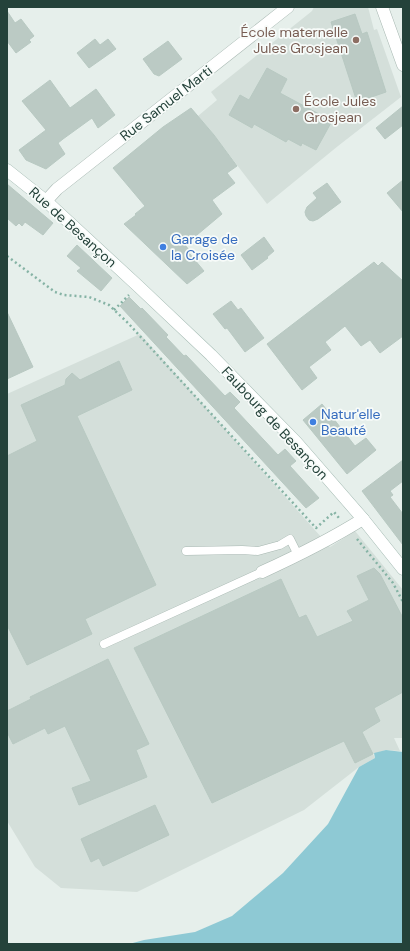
<svg xmlns="http://www.w3.org/2000/svg" width="410" height="951" viewBox="0 0 410 951" font-family="'DM Sans',sans-serif">
<style>
.built{fill:#d4dfda}
.water{fill:#8ec9d4}
.building{fill:#bbcac4;stroke:#b8c9c2}
.lines{fill:none;stroke-linecap:round;stroke-linejoin:round}
.lane-casing{stroke:#a8b8b2;stroke-width:9}
.street-casing{stroke:#a8b8b2;stroke-width:13}
.secondary-casing{stroke:#a4bbb3;stroke-width:13}
.path{stroke:#86b3a5;stroke-width:2.5;stroke-dasharray:2 3;stroke-linecap:butt}
.lane{stroke:#fff;stroke-width:8}
.street{stroke:#fff;stroke-width:12}
.secondary{stroke:#fff;stroke-width:12}
.education-dot{fill:#8d6e63;stroke:#f7fbf9;stroke-width:1.5}
.shop-dot{fill:#3f7fe0;stroke:#f7fbf9;stroke-width:1.5}
.labels{text-anchor:middle;stroke-width:3.5;stroke-linejoin:round;paint-order:stroke}
.education-label{font-size:14px;fill:#785e54;stroke:#f7fbf9;text-anchor:end}
.street-label{font-size:14px;fill:#24423a;stroke:#f7fbf9}
.shop-label{font-size:14px;fill:#366cbe;stroke:#f7fbf9;text-anchor:start}
</style>
<rect width="100%" height="100%" fill="#e6efeb"/>
<!-- built -->
<path class="built" d="M314,7H368L374,30L377,29L401,97L338,146L267,204L214,135L198,116L217,100L211,92L312,11Z
M140,334L330,547L355,531L403,590V738H394L400,751L386,750L373,754L375,758L359,767L304,810L137,892L61,888L35,867L7,821V394Z"/>
<!-- water -->
<path class="water" d="M386,750L403,752V944H129L144,940L195,932L232,916L283,873L328,824L359,767L375,758L374,753Z"/>
<!-- building -->
<path class="building" d="M7,11L15,23L21,19L34,36L29,40L31,42L16,53L7,41Z
M355,14L362,34L367,32L386,92L357,102L331,22Z
M95,39L100,45L108,39L116,49L89,68L77,53Z
M168,41L182,59L159,76L154,74L143,59Z
M267,68L287,79L280,93L332,121L316,150L302,143L301,146L288,139L286,142L254,124L252,128L229,115L240,95L249,100Z
M50,80L70,108L96,89L115,115L98,128L92,118L63,139L58,143L65,154L46,169L26,160L19,150L46,130L22,101Z
M403,106V125L385,139L376,128Z
M191,108L214,135L237,166L227,173L235,183L212,200L222,214L185,245L190,251L189,253L204,271L187,284L124,224L136,215L135,214L145,206L113,168L163,127Z
M403,180V212L387,193Z
M327,183L341,202L318,219L313,221L309,220L306,216L305,212L307,207L317,198L313,193Z
M7,184L53,223L43,235L25,222L22,226L19,223L16,226L7,218Z
M264,237L274,251L267,257L268,258L252,270L241,255Z
M77,245L112,278L101,291L77,271L81,268L67,256Z
M374,262L378,266L382,262L403,281V336L380,353L370,340L361,346L345,326L325,342L331,350L309,367L317,378L302,390L267,344Z
M129,297L141,309L142,308L168,335L166,337L184,356L186,355L225,396L230,392L240,402L234,408L278,455L285,449L296,461L290,466L319,498L306,508L120,306Z
M231,301L238,310L241,308L264,338L245,352L227,328L225,329L213,314Z
M7,312L33,367L7,379Z
M119,361L132,390L77,416L156,585L85,619L92,634L27,665L7,625V456L37,441L21,405L65,385L66,379L72,373L80,380Z
M322,404L355,446L366,438L376,450L347,474L303,420Z
M403,460V481L390,491L393,495L390,497L403,514V545L362,491Z
M374,568L380,574L403,618V692L374,708L380,721L362,732L373,754L355,763L344,741L212,803L134,648L281,579L299,618L306,615L317,637L353,621L347,611L369,600L357,576Z
M108,659L149,744L136,750L147,777L79,805L72,788L91,781L65,726L48,734L45,728L13,744L7,732V711L31,699L30,697Z
M155,805L169,835L103,866L99,858L91,862L81,839Z"/>
<g class="lines">
<!-- lane casing -->
<g class="lane-casing">
<path id="lane" d="M186,551L242,550L258,551L280,545L290,539L298,555
M104,644L262,572"/>
</g>
<!-- street casing -->
<g class="street-casing">
<path id="street" d="M382,7L403,65
M46,201L57,189L288,7
M262,572C297,556 331,539 363,519"/>
</g>
<!-- secondary casing -->
<g class="secondary-casing">
<path id="secondary" d="M7,170L46,201L138,286L211,355L296,442L363,519L403,569"/>
</g>
<!-- path -->
<path class="path" d="M7,256L55,292L64,295L89,297L109,305L128,323L316,528L334,512L339,518
M114,310L129,295
M357,539L393,583L403,602"/>
<!-- lane -->
<use href="#lane" class="lane"/>
<!-- street -->
<use href="#street" class="street"/>
<!-- secondary -->
<use href="#secondary" class="secondary"/>
</g>
<!-- markers -->
<g class="education-dot">
<circle cx="356" cy="40" r="4"/>
<circle cx="296" cy="109" r="4"/>
</g>
<g class="shop-dot">
<circle cx="163" cy="247" r="4"/>
<circle cx="313" cy="422" r="4"/>
</g>
<g class="labels">
<!-- education labels -->
<g class="education-label">
<text x="348" y="37">École maternelle<tspan x="348" dy="16">Jules Grosjean</tspan></text>
<text x="304" y="106" text-anchor="start">École Jules<tspan x="304" dy="16">Grosjean</tspan></text>
</g>
<!-- street labels -->
<g class="street-label">
<text transform="translate(166 103) rotate(-38)" y="5">Rue Samuel Marti</text>
<text transform="translate(73 227) rotate(42)" y="5">Rue de Besançon</text>
<text transform="translate(275 423) rotate(47)" y="5">Faubourg de Besançon</text>
</g>
<!-- shop labels -->
<g class="shop-label">
<text x="171" y="244">Garage de<tspan x="171" dy="16">la Croisée</tspan></text>
<text x="321" y="419">Natur'elle<tspan x="321" dy="16">Beauté</tspan></text>
</g>
</g>
<!-- border -->
<rect width="410" height="951" fill="none" stroke="#24423a" stroke-width="16"/>
</svg>
